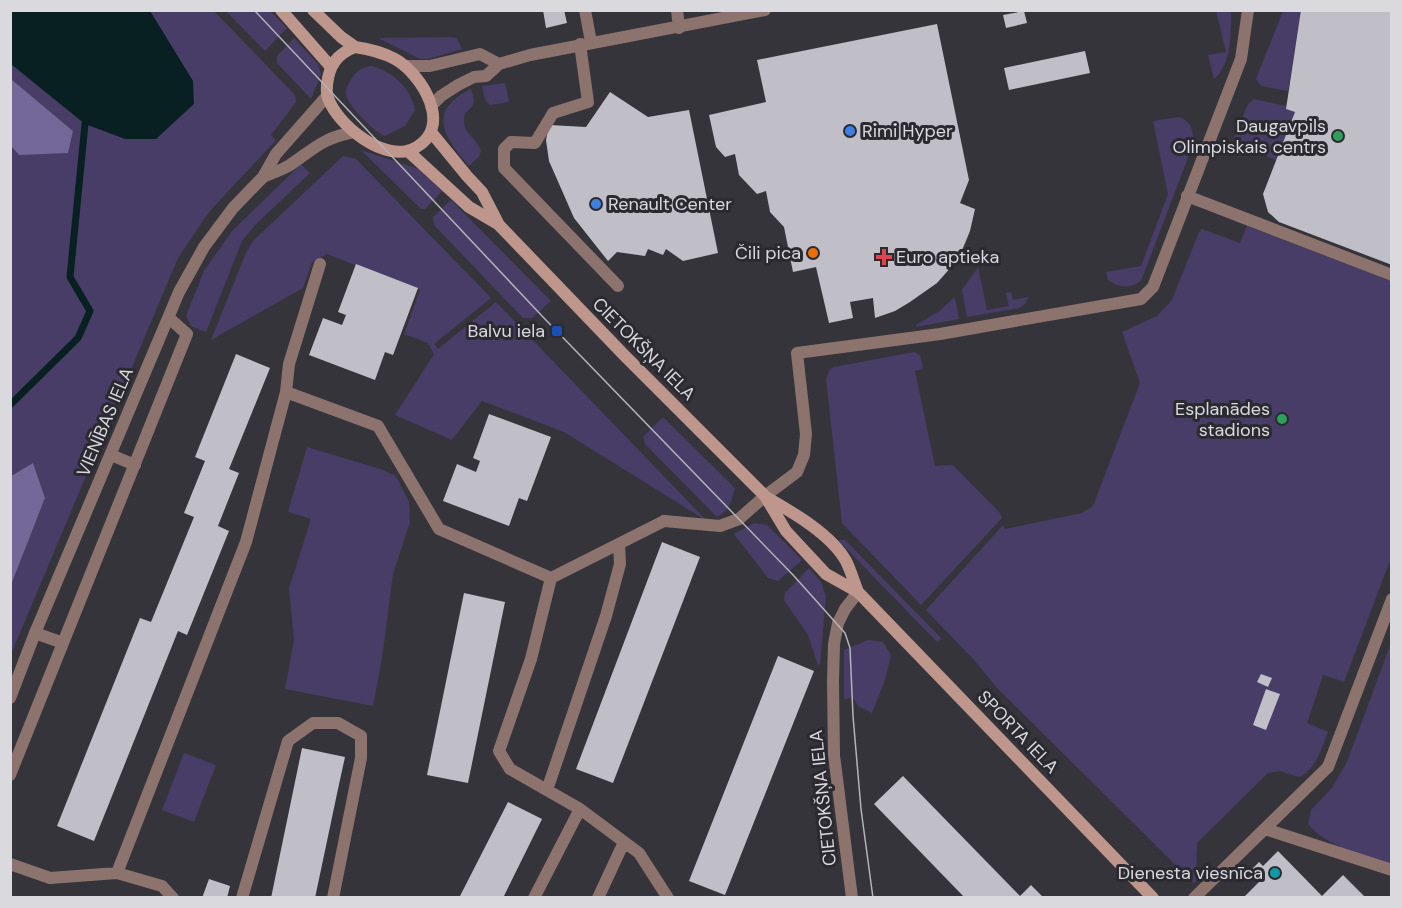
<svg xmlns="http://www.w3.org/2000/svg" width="1402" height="908" viewBox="0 0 1402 908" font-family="'DM Sans',sans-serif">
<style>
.green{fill:#483d67}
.forest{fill:#736897}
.water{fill:#082021}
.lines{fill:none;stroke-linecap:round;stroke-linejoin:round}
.stream{stroke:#082021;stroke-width:7}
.building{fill:#c0bec7}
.lane{stroke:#8d736d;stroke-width:12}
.street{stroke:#8d736d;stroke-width:12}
.secondary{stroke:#be968c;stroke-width:12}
.tram{stroke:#b4b3b8;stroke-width:1.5}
.shop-dot{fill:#3f7fe0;stroke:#2b2a31;stroke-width:2}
.leisure-dot{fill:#2e9e5b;stroke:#2b2a31;stroke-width:2}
.food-dot{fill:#e8710a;stroke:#2b2a31;stroke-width:2}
.health-dot{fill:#e0444e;stroke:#2b2a31;stroke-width:2}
.transit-dot{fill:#1a4fb4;stroke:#2b2a31;stroke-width:2}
.culture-dot{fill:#0f9aa8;stroke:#2b2a31;stroke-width:2}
.labels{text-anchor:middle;stroke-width:6;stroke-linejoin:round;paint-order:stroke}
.poi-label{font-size:18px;fill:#dad9dd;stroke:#2b2a31;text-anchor:end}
.street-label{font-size:18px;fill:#dad9dd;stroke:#2b2a31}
</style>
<rect width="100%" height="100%" fill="#35343b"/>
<!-- green -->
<path class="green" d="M150,11H214L295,95L296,102L271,135L276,140L209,212L178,258L11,654V585L45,498L33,463L11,476V146L19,155L73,131L11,79V64L85,124L193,81Z
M226,11H270L287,28L265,51Z
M1216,11H1231C1231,31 1232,65 1214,79L1208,55L1226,52Z
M1283,11H1301L1288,91L1261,86L1256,79Z
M450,37L457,38L462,49L428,59H420L378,38Z
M294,38L318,64L321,74L311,99L277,63V56Z
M372,66C393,72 411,88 415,110L405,126L385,136C375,133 349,107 346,95C345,89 349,83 352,78C357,70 363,67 372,66Z
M505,83L509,102L490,105L485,100L482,86Z
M471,89C475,101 476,105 465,113C460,134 475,134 481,151L479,157L469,166C444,137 426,111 471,89Z
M1254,99L1286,106V109L1295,112L1276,160L1232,142L1248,104Z
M1179,117C1192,122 1192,129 1194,142L1141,281C1129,289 1118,288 1108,280L1106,272L1141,266L1168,194L1153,121Z
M361,150L418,169L442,191L425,209H421Z
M343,156L356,159L491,298L434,344L438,349L496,302L707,521L564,432L482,401L452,440L395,415L434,354L428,343L404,334L420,290L327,254L312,262L303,288L211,340L245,255L253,241Z
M301,164L310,173L255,225L242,241L206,332L191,326L186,316L204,271L232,231Z
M451,200L551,301L532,318H523L434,225L433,217Z
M1247,226L1391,281V558L1344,682L1323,675L1307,723L1328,732C1321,750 1317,768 1299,777L1280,771L1268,773L1197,843L1196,881L1194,883L998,689L974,660L926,610L1003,525L1005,529L1082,513L1093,506L1140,383L1122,332L1157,316L1172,300L1199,232L1202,229L1240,243Z
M978,267L987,310L1009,306L1006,293L1011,292L1013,300L1029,297L1025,304L1019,308L967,317L962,290Z
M955,297L959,319L916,327V325L938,312Z
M914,352L920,355L923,369L915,371L935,466L953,465L1000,513L1002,518L921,605L842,523L826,379L830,369L834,367Z
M663,417L735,488C731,501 730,511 717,517L645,444L643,437Z
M307,447L380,469L396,476L409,502L410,522L393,574L382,658L373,706L285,689L294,640L289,589L311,519L288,512Z
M754,523L767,525L802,560L778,581L768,578L734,534Z
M838,540H845L942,639L937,642Z
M809,568L821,582L826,597L820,664L818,665L808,635L784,600L785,593Z
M868,640L883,642L891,655L885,680L872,713L858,706L853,698L844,699V650Z
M1391,643V864C1363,854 1328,848 1308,824L1311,810L1332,788L1347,762Z
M184,753L216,765L194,822L162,810Z"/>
<!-- forest -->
<path class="forest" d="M11,79L73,131L68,153L19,155L11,146Z
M33,463L45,498L11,585V476Z"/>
<!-- water -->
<path class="water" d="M10,11H150L193,81L194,104L156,139H125L85,124L11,64Z"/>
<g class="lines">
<!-- stream -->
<path class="stream" d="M10,405L78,338L90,311L70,277L85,124"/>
</g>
<!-- building -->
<path class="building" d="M543,10H564L567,23L546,28Z
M1301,10H1392V265L1279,222L1268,212L1263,194L1295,112L1286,109Z
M1024,11L1027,23L1006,28L1003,15Z
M937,24L969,180L960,203L975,209L970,231L963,248L952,266L937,283L910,302L895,311L875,318L873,298L850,302L853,318L829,323L816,267L793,272L784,227L770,212L766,191L757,194L739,175L735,154L725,157L716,147L709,115L766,102L757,60Z
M1085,51L1090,73L1009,90L1004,68Z
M610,92L648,117L689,110L718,253L683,261L666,249L663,255L648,249L645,256L617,252L608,261L574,218L549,161L546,140L549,125L586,127Z
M356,264L418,288L393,355L385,352L375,380L309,355L323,318L342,325L346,315L338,312Z
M236,354L270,368L229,469L239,473L218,526L229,531L187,635L178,631L94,841L57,826L140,618L151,622L194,517L184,513L205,461L195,457Z
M489,414L551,437L527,501L519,498L509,526L443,501L457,464L476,472L480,461L473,458Z
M662,542L700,557L613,783L576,769Z
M464,593L505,602L468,783L427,775Z
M778,656L814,671L725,895L689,881Z
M1261,674L1272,678L1268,687L1257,682Z
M1266,689L1280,694L1266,730L1253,725Z
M302,748L345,757L338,789L315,898H271Z
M903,776L1020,896L1031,885L1044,898H965L874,804Z
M508,802L542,819L503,898H459Z
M1278,851L1322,896L1343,875L1366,898H1243L1259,882L1249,872L1259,862L1263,866Z
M209,879L230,886L227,898H202Z"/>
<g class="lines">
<!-- lane -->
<path class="lane" d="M585,10L591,42
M677,10L679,28
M580,44L588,102L553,113L535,143L511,142L504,149V168L618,286
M1187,196L1392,275
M111,455L135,465
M664,521L720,526L739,519L765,496L797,472L804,455L806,434L797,353L940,334L1141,299L1153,287L1241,59L1248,10
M35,633L63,643
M10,775L187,334L169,318
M1265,829L1392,870
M10,864L50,878
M1194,898L1328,767L1392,599"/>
<!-- street -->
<path class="street" d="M405,66H430L480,54L499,64
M431,106L441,96L458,85L474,77L486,76L499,64L530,55L765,10
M263,177C272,173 282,170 290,165C315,148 323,138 354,132
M286,392L378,426L439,529L551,578L664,521
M551,578L531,659L499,751L510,769L580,809L639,853L668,898
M10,698L35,633L179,292L204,247L233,208L263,177L276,154L327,96
M547,790L606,616L620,564L619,544
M117,873L162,886L173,898
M50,878L117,873L246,542L286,392L289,364L320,264
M242,898L288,741L313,723H338L361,736V758L333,898
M534,898L580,809
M598,898L624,842
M852,898L834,755L833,682L834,644L838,623L845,609L858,592"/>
<!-- secondary -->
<path class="secondary" d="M281,10L331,67
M313,10L341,37L355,47
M355,47C369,49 382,52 395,59C422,74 454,127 415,148C386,164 338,126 328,98C326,94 327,89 327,85C329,65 337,54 355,47Z
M431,132L467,176L482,192L499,225L624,355L765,496L786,531L826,574L858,592L1153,898
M409,152L469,207L498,224
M766,497C792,512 831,534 846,561C851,571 854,582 858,592"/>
<!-- tram -->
<path class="tram" d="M254,10L543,317L794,576L845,633L850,648L853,716L861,809L873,898"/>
</g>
<!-- markers -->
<g class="shop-dot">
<circle cx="850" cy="131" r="6"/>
<circle cx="596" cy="204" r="6"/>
</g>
<g class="leisure-dot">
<circle cx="1338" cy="136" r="6"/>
<circle cx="1282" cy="419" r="6"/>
</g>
<circle class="food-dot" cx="813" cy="253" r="6"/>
<path class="health-dot" d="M881 248h6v6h6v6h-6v6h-6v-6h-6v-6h6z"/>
<rect class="transit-dot" x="551" y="325" width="12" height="12" rx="3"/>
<circle class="culture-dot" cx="1275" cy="873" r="6"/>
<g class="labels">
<!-- poi labels -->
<g class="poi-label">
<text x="1326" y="132">Daugavpils<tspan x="1326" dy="21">Olimpiskais centrs</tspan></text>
<text x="862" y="137" text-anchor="start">Rimi Hyper</text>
<text x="608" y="210" text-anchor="start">Renault Center</text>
<text x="801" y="259">Čili pica</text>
<text x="896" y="263" text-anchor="start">Euro aptieka</text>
<text x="545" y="337">Balvu iela</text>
<text x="1270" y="415">Esplanādes<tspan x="1270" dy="21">stadions</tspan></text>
<text x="1263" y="879">Dienesta viesnīca</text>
</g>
<!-- street labels -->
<g class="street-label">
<text transform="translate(644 349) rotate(45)" y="6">CIETOKŠŅA IELA</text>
<text transform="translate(105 422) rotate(-67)" y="6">VIENĪBAS IELA</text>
<text transform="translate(1018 732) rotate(46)" y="6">SPORTA IELA</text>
<text transform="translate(823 798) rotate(-96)" y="6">CIETOKŠŅA IELA</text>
</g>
</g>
<!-- border -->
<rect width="1402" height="908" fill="none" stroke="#dad9dd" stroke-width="24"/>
</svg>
